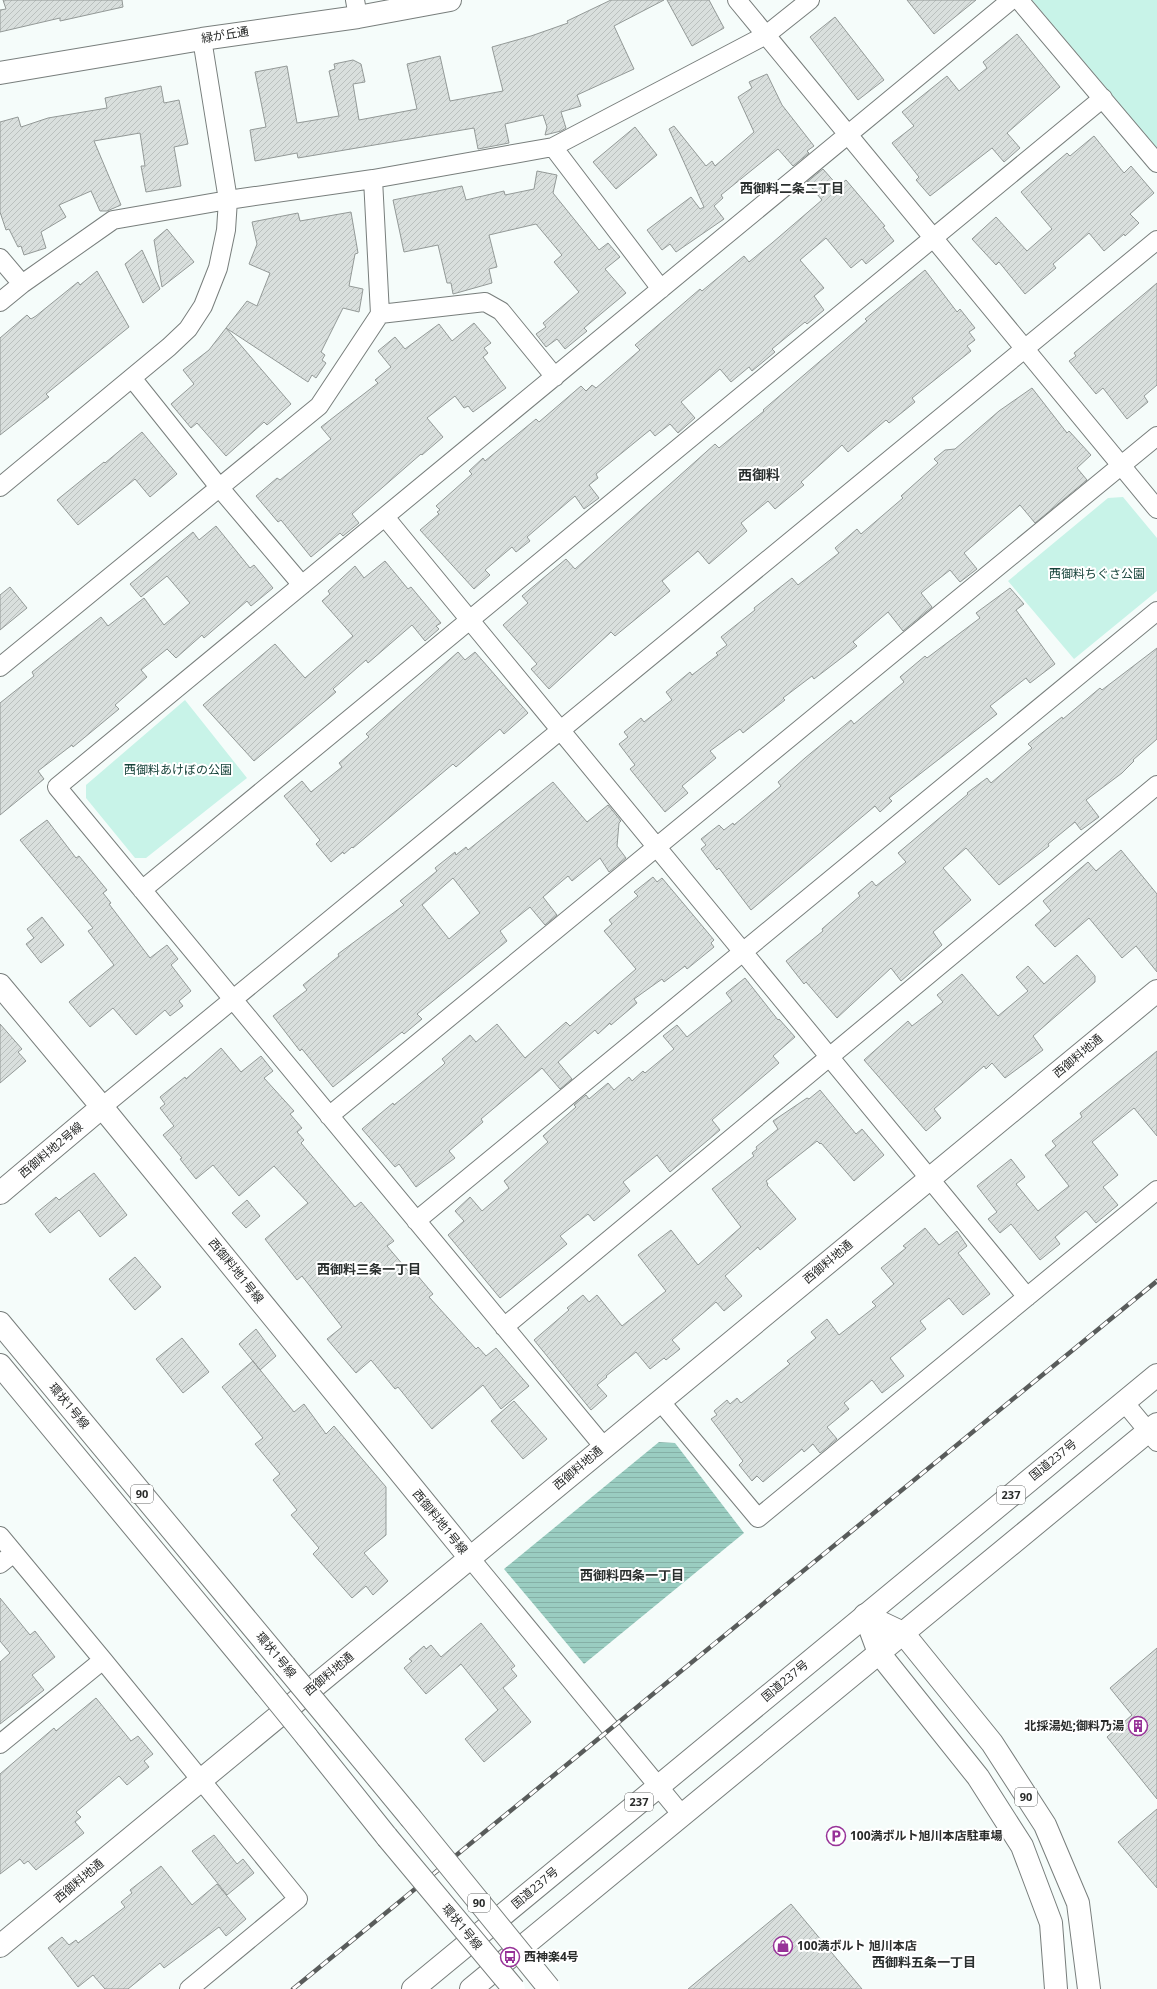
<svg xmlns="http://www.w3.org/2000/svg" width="1157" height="1989" viewBox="0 0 1157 1989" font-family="'Open Sans','Noto Sans JP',sans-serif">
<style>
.green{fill:#c8f3e8}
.water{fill:url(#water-rules)}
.building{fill:url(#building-hatch);stroke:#939997;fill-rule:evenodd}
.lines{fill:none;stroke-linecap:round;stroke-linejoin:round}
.minor-casing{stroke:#787e7c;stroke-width:20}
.tertiary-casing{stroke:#787e7c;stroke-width:24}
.primary-casing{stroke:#787e7c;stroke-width:24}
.trunk-casing{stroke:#787e7c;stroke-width:24}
.minor{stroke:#fff;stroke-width:18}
.tertiary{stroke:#fff;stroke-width:22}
.primary{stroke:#fff;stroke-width:22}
.trunk{stroke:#fff;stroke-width:22}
.rail-casing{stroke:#595c5b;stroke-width:4.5}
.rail{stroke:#fff;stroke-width:3;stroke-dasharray:9;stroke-linecap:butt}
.primary-bridge-casing{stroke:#787e7c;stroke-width:24;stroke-linecap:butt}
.primary-bridge{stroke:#fff;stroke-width:22}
.labels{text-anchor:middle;stroke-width:4;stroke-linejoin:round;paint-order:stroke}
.shield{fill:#fff;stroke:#696b6a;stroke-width:1}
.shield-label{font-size:11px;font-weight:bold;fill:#292b2a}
.street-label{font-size:12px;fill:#292b2a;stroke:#fff}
.park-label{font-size:12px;fill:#154239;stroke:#fff}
.poi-label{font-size:12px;font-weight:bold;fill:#292b2a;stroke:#fff;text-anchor:start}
.neighbourhood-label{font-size:13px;font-weight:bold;fill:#2a2f2e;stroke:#fff}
.quarter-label{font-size:14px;font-weight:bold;fill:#2a2f2e;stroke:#fff}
</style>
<defs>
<pattern id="water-rules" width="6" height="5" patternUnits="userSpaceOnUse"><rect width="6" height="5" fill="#9acdc1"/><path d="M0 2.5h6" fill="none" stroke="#85b0a6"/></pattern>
<pattern id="building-hatch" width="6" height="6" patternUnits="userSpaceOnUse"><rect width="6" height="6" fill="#d9dfdd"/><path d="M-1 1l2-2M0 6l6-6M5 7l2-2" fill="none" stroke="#bac0be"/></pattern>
</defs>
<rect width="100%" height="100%" fill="#f5fcfa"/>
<!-- green -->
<path class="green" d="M1032,0H1157V148Z
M1123,497L1157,538V591L1074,659L1008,581L1108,498Z
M185,700L247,778L146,858H135L86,798V785Z"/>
<!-- water -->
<path class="water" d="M659,1442L675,1443L744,1533L584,1664L504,1569Z"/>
<!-- building -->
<path class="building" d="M3,0H122L123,7L60,21V18L0,32V10L6,9Z
M611,0H664L614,26L634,69L577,95L581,106L561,112L566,128L561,131L545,135L547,127L543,115L505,124L509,143L478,149L474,128L298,158L297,153L255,161L250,130L266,127L255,72L287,66L297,123L339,116L329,71L335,69L334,64L353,60L361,64L365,82L353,84L359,120L417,109L407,64L440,56L450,101L503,91L492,47L531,36L568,23L567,21Z
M667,0H709L724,28L692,46Z
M907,0H976L934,34Z
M835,17L884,80L858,100L810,37Z
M1017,34L1060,87L1007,133L1020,148L1004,162L992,148L930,196L916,180L919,177L892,143L914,126L902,112L947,76L959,91L987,68L983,62Z
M767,74L782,105L814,146L807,151L809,153L793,166L778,149L721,195L723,198L714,206L724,219L676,252L670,244L662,250L647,230L691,197L700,209L704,207L669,129L674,126L706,166L712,161L715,166L754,132L738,97L752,88L749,82Z
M161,86L164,103L179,100L188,144L174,147L181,186L146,192L141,166H145L140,133L94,141L121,205L107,211H100L91,191L59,205L66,217L41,232L46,248L24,255L21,246L18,247L9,229L6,230L0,212V122L18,117L21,127L48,118L107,108L105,98Z
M635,127L657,155L616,189L593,162Z
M1094,136L1124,173L1131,166L1154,193L1130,214L1139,223L1125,236L1124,234L1104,251L1089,233L1053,264L1056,268L1025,294L999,262L996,265L972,239L996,217L1027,251L1052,229L1021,192L1067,153L1070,156Z
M823,169L838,186L846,180L885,226L883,227L894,241L866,264L862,259L851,268L826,238L800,260L824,288L814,296L824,310L807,324L805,322L772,349L775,352L752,371L749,367L731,382L720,369L681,402L695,418L678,433L670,424L655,436L650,430L596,474L598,478L589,485L599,498L584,509L575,496L527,537L530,541L516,552L512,547L485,570L490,575L474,589L420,530L439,514L437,512L440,510L436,506L472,474L469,471L483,458L485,461L536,419L539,422L581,386L586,391L592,385L596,388L640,350L635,345L700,289L702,291L744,256L749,262L772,243L822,200L807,182Z
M537,171L557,175L553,193L599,250L608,243L620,257L605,269L626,293L584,328L587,331L565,349L557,339L546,347L536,334L546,327L543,323L579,292L554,262L562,255L536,224L489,235L497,267L489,269L492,283L453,294L451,283H447L438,245L404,252L393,200L462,186L466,200L504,191L505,195L534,189Z
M351,212L358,253L355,254L349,286L363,289L359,312L343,308L321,352L325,355L322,360L326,363L316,378L312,375L308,382L226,328L247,301L257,306L270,273L249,264L257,244L252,222L298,213L300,221Z
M167,229L194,262L162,287L154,240Z
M142,250L160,289L143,303L125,264Z
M925,270L957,312L960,309L975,328L969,332L975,340L967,346L971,351L912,398L915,402L889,423L886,420L848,452L842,445L801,482L804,485L775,509L768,501L741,523L747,531L709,564L698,551L662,581L670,591L615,636L611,632L549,689L531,669L537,664L503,625L528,603L522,596L566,559L575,569L715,444L719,448L764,411L763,410L867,321L865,319Z
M97,271L129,327L46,394L49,397L0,435V338L27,315L31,319L36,316L78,282L80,285Z
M1157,283V385L1144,396L1148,402L1127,419L1103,388L1096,394L1069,361L1076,356L1074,353Z
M474,323L491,343L484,348L488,353L483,357L506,388L473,412L468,406L464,408L455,396L427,418L443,437L422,455L421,454L352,514L359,523L343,536L340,533L311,557L281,520L278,522L256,496L277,478L280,480L331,439L321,427L378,383L375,380L391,367L378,351L395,337L405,349L439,324L452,341Z
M226,328L291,404L267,425L264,422L226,456L197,423L191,428L171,404L194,384L183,370L209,350Z
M1032,388L1067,433L1069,431L1091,455L1077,468L1087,480L1035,523L1020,505L964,553L977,569L960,582L950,570L921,593L932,607L903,631L888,612L853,642L857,646L814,679L812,676L783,698L785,700L743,733L740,729L710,751L716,758L682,786L688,793L665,812L630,769L635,765L619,744L628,737L624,732L641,718L644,722L672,700L666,692L690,672L692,675L718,655L716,653L727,645L721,637L755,610L754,608L792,578L798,585L839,553L835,548L857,529L861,534L903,498L901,496L938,463L934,459L945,450L955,449L999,411Z
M142,432L177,474L150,497L135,479L78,525L57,500L104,462L105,463Z
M216,526L250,568L254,565L273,588L251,606L247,601L204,638L202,635L176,658L167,649L141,670L147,677L115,705L119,709L73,747L72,745L38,771L44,779L0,815V703L34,676L32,672L101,617L108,626L144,598L164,625L190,603L167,576L141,597L130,584L193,532L199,540Z
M385,561L408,589L411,587L441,623L436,626L439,629L425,641L412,625L368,663L366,660L333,689L336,692L254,761L203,705L275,644L305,678L353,636L322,601L330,594L328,591L355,566L364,578Z
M10,587L27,608L0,630V595Z
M1010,588L1024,604L1016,610L1055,664L1030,683L1026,678L990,706L997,714L889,798L892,801L880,812L875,806L751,910L719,868L717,870L701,849L706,845L701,839L719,825L724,830L733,823L734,825L781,786L778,782L805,758L851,720L854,724L904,682L900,677L925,656L927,658L980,618L976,613Z
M1157,648V739L1133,760L1134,761L1122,773L1086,800L1099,817L1081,830L1075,822L1048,844L1049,846L999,885L966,848L943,868L971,900L933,932L942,945L901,981L891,968L837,1018L806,982L804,984L786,961L823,931L822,929L860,896L858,893L872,881L876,886L906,862L898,853L968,794L967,793L987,778L991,783L1032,748L1028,744L1062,717L1063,719L1100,688L1102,690Z
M458,652L465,660L475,652L528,713L504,734L500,729L456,767L453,764L353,848L352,847L344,854L343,852L331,862L316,844L320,840L284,796L302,781L311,792L342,767L339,763L369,737L366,734Z
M553,782L587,822L608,805L621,821L619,823L617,846L626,858L609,872L600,858L572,881L568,876L543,897L557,915L545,925L530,907L500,931L507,941L417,1014L422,1019L404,1034L402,1032L333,1087L302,1049L300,1051L273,1016L307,990L303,985L339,956L338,954L404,905L400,901L437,871L435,868L455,852L456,855L466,847L468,850ZM453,878L480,913L449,939L422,905Z
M47,820L76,858L79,856L107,890L103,893L111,903L109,904L150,958L167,945L178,959L171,965L191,991L179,1001L183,1006L170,1016L165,1010L136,1035L113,1008L90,1027L69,1002L114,965L88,931L93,928L20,840Z
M1121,850L1157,894V972L1136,946L1122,958L1089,918L1055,947L1035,925L1051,911L1043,901L1075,873L1088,862L1096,871Z
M653,877L657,882L662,878L714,940L711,943L714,947L687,969L685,966L664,982L662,979L634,999L637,1003L611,1025L610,1023L598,1034L595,1030L558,1062L572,1079L560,1089L542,1068L481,1119L483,1122L449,1151L455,1158L416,1187L399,1164L395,1167L362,1129L393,1103L394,1105L442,1066L445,1063L442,1059L470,1035L476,1042L497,1024L525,1058L566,1022L570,1026L636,969L604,931L612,924L609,920L638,896L634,892Z
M42,917L64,945L41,963L26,944L34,938L27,929Z
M1077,955L1095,976V982L1033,1036L1043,1050L1005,1078L992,1063L986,1069L984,1066L934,1109L941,1118L926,1131L864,1060L908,1021L912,1026L943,1002L937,995L962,974L998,1016L1028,991L1016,977L1028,966L1044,984Z
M745,978L778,1020L779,1019L795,1037L773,1056L779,1063L712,1120L720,1130L670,1172L657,1155L623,1182L630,1191L594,1221L588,1214L560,1236L567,1244L500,1298L448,1235L464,1221L455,1211L470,1197L482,1211L509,1188L504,1181L548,1142L543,1136L576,1107L574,1105L586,1095L589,1099L608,1083L614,1090L629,1077L632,1081L643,1071L645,1073L674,1049L663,1036L677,1025L687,1037L732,1001L726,993Z
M0,1024L22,1049L18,1052L26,1061L0,1083Z
M221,1048L241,1072L261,1056L273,1071L264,1078L294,1111L290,1114L302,1128L297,1132L304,1140L301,1143L355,1207L361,1202L394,1241L387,1246L409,1272L412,1269L433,1294L429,1297L476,1349L478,1347L486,1356L496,1348L529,1386L501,1409L483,1385L432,1429L398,1387L395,1389L371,1360L356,1373L327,1339L342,1327L302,1276L297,1280L265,1239L308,1203L274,1166L239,1196L213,1165L196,1179L180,1159L182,1158L163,1135L174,1126L160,1108L165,1104L160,1097L185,1077L186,1079Z
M1157,1051V1136L1134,1108L1092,1142L1118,1175L1103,1187L1118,1205L1096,1223L1086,1211L1055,1237L1060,1244L1040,1260L1011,1224L1000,1233L988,1219L997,1212L977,1186L1011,1159L1025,1177L1016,1184L1038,1211L1069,1186L1045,1155L1056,1146L1052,1141L1082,1117L1080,1113Z
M820,1090L856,1134L862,1129L884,1155L854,1181L821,1143L820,1144L817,1141L766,1181L768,1184L767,1185L796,1219L760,1250L758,1247L725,1276L742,1296L724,1311L716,1302L672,1340L680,1349L666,1360L664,1358L650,1369L636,1352L606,1376L607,1377L597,1385L607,1396L591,1410L534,1340L569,1310L567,1308L583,1295L589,1302L597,1295L622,1326L666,1291L638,1255L671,1230L698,1265L741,1227L712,1189L754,1156L752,1153L757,1149L756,1147L778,1129L773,1121L807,1098L809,1099Z
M94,1173L127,1215L100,1237L79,1210L50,1233L35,1214L56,1197L59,1200Z
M247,1200L260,1216L246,1228L232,1213Z
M925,1228L939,1245L957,1231L967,1246L958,1253L990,1294L963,1315L949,1298L920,1321L926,1329L890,1358L904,1376L882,1393L872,1380L844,1403L849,1409L827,1427L837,1439L820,1453L813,1444L804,1452L802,1449L763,1482L757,1476L752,1481L739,1465L743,1461L711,1419L717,1415L714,1411L727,1400L730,1404L737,1398L741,1403L790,1364L787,1361L816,1338L811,1332L827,1319L839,1335L876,1306L872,1302L894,1284L881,1268L906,1248L903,1246Z
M135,1257L161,1287L135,1310L109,1279Z
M256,1329L276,1356L260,1370L239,1344Z
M182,1338L209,1372L183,1393L156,1359Z
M253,1361L294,1412L304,1404L326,1434L334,1426L386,1487V1535L364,1553L388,1581L373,1595L366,1586L352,1598L313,1554L319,1548L291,1515L297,1510L273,1480L280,1474L255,1444L263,1438L222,1387Z
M514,1401L547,1439L523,1459L491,1421Z
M0,1598L30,1635L35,1631L55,1657L32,1675L44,1690L0,1724V1662L10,1653L0,1641Z
M481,1623L515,1666L511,1669L517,1676L503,1688L531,1722L484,1762L465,1739L498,1710L461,1664L426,1694L404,1668L412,1661L409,1659L424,1646L426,1649L431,1645L441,1657Z
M1157,1648V1799L1107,1737L1132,1715L1110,1688Z
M96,1698L131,1741L138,1736L153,1754L144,1761L149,1767L127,1785L119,1776L76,1812L81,1817L75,1822L84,1833L36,1870L28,1861L24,1864L20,1859L0,1874V1774L54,1728L56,1731Z
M1157,1809V1888L1118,1842Z
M214,1835L237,1864L243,1859L254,1873L227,1895L192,1851Z
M161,1866L192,1905L217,1884L246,1919L226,1936L219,1927L164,1968L160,1963L128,1989H105L93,1975L78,1987L48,1948L62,1937L69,1945L76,1940L78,1943L125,1907L121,1902L132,1893L130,1890Z
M791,1904L862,1989H688Z"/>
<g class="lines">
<!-- minor casing -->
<g class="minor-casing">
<path id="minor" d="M355,0L358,17
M737,0L1157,509
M1019,0L1157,163
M553,147L661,289
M0,258L22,284
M0,302L22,284L113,220L228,200L373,179L553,147L766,35L810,0
M380,314L485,302L501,311L555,377
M132,378L219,487L302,585
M0,487L169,347L188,329L203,306L218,268L226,230L228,200L202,39
M385,517L1027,1297
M0,667L319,406L380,314L373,179
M142,890L1103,98
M102,1107L1157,240
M329,1116L1157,436
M416,1221L1157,611
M504,1327L1157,785
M660,1401L758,1518L1157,1190
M1124,1402L1157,1442
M604,1447L57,787L1011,0
M0,1536L103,1660L298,1899L189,1989
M470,1558L682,1815
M0,1564L14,1553
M0,1744L103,1660"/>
</g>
<!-- tertiary casing -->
<g class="tertiary-casing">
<path id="tertiary" d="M0,73L202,39L358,17L450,0
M0,985L102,1107L470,1558
M0,1193L102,1107
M0,1946L1157,991"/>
</g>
<!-- primary casing -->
<g class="primary-casing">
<path id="primary" d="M0,1323L285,1666
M0,1365L264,1684
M865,1615L903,1633L992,1743L1045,1825L1078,1903L1089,1989
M865,1615L879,1653L978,1777L1022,1846L1051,1923L1056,1989
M329,1719L410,1817
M307,1737L387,1837"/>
</g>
<!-- trunk casing -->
<g class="trunk-casing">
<path id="trunk" d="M413,1989L1157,1375
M471,1989L1157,1424"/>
</g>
<!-- minor -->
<use href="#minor" class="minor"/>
<!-- tertiary -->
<use href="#tertiary" class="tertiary"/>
<!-- primary -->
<use href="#primary" class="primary"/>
<!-- trunk -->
<use href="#trunk" class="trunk"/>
<!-- rail casing -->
<g class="rail-casing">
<path id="rail" d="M293,1989L1157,1281"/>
</g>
<!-- rail -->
<use href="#rail" class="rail"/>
<!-- primary-bridge casing -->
<g class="primary-bridge-casing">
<path id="primary-bridge" d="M285,1666L329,1719
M264,1684L307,1737
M410,1817L549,1988
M387,1837L514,1989"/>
</g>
<!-- primary-bridge -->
<use href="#primary-bridge" class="primary-bridge"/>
</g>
<!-- icons -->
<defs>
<g id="building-ring" transform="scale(1)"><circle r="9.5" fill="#fff" stroke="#973298" stroke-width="1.5"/><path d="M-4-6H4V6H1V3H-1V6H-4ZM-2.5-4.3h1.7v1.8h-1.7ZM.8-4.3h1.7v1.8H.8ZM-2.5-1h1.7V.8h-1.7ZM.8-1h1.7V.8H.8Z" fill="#973298"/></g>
<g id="parking-ring" transform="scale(1)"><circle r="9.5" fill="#fff" stroke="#973298" stroke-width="1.5"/><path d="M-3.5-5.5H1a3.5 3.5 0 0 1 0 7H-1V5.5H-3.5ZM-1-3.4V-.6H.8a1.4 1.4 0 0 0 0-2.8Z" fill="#973298"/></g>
<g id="shop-ring" transform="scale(1)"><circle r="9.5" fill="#fff" stroke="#973298" stroke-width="1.5"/><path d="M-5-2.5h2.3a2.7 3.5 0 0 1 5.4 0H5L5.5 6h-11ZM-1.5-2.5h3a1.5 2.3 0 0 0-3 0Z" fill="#973298"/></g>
<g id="bus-ring" transform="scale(1)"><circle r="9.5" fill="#fff" stroke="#973298" stroke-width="1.5"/><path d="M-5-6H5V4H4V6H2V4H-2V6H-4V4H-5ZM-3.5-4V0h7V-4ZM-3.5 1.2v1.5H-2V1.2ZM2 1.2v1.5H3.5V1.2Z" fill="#973298"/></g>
</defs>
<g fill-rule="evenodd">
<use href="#building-ring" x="1138" y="1726"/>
<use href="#parking-ring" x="836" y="1836"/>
<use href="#shop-ring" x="783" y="1946"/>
<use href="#bus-ring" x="510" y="1957"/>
</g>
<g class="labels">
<!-- shield labels -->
<g class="shield">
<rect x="131" y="1485" width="22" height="18" rx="3"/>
<rect x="997" y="1486" width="28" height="18" rx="3"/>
<rect x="1015" y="1788" width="22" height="18" rx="3"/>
<rect x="625" y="1793" width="28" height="18" rx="3"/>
<rect x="468" y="1894" width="22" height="18" rx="3"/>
</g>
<g class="shield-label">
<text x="142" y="1498">90</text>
<text x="1011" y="1499">237</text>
<text x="1026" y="1801">90</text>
<text x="639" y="1806">237</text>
<text x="479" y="1907">90</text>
</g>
<!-- street labels -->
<g class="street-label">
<text transform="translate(225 35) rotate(-9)" y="4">緑が丘通</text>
<text transform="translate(1078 1056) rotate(-40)" y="4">西御料地通</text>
<text transform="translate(51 1150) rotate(-40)" y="4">西御料地2号線</text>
<text transform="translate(828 1262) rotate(-40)" y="4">西御料地通</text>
<text transform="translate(236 1271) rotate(51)" y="4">西御料地1号線</text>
<text transform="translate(69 1406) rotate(50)" y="4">環状1号線</text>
<text transform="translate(1053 1460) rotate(-39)" y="4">国道237号</text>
<text transform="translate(578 1468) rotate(-40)" y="4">西御料地通</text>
<text transform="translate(440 1522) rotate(51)" y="4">西御料地1号線</text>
<text transform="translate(276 1655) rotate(50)" y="4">環状1号線</text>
<text transform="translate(329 1674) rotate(-40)" y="4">西御料地通</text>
<text transform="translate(785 1681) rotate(-40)" y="4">国道237号</text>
<text transform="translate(79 1881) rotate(-40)" y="4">西御料地通</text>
<text transform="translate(535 1888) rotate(-40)" y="4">国道237号</text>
<text transform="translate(462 1927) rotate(50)" y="4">環状1号線</text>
</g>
<!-- park labels -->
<g class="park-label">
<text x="1097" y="578">西御料ちぐさ公園</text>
<text x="178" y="774">西御料あけぼの公園</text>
</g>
<!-- poi labels -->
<g class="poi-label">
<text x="1124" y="1730" text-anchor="end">北採湯処;御料乃湯</text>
<text x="850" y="1840">100満ボルト旭川本店駐車場</text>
<text x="797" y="1950">100満ボルト 旭川本店</text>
<text x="524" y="1961">西神楽4号</text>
</g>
<!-- neighbourhood labels -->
<g class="neighbourhood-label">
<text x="792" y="193">西御料二条二丁目</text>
<text x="369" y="1274">西御料三条一丁目</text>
<text x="632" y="1580">西御料四条一丁目</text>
<text x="924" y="1967">西御料五条一丁目</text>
</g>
<!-- quarter labels -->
<g class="quarter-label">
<text x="759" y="480">西御料</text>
</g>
</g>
</svg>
